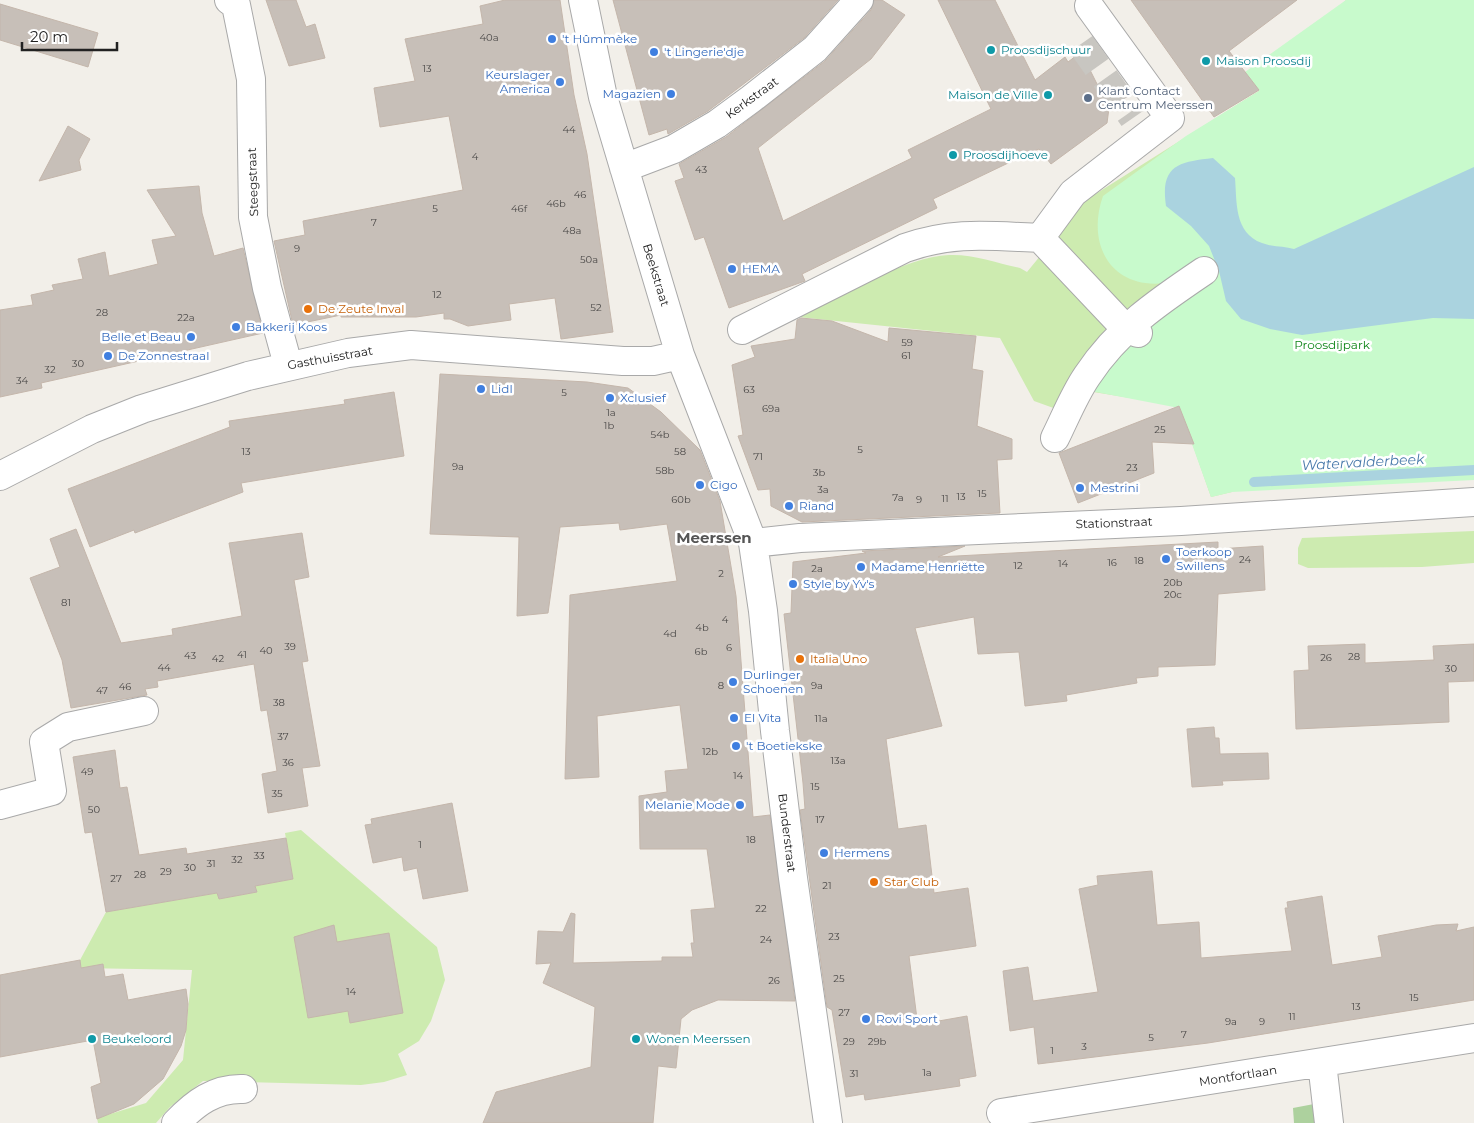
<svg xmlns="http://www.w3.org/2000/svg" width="1474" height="1123" viewBox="0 0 1474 1123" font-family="Montserrat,sans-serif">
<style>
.grass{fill:#cdebb0}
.forest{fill:#add19e}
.park{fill:#c8facc}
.water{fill:#aad3df}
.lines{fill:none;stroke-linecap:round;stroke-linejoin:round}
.stream{stroke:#aad3df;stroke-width:10}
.building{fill:#c7bfb8;stroke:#c4b6ab}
.minor-tunnel{stroke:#c8c6c1;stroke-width:28;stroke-dasharray:28 14;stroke-linecap:butt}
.minor-casing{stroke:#a9a9a9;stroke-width:30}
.minor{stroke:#fff;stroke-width:28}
.shop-dot{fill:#3f7fe0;stroke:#fff;stroke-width:2}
.culture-dot{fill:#0f9aa8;stroke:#fff;stroke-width:2}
.service-dot{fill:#5c6f8a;stroke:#fff;stroke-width:2}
.food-dot{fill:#e8710a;stroke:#fff;stroke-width:2}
.labels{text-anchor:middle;stroke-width:5;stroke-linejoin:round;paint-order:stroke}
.number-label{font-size:10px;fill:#4b4948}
.shop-label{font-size:12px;fill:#366cbe;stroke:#fff;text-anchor:start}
.culture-label{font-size:12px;fill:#0d838f;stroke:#fff;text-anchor:start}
.service-label{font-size:12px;fill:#4e5e75;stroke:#fff;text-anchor:start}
.street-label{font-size:12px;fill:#222;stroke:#fff}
.food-label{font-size:12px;fill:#c56008;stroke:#fff;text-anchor:start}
.park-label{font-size:12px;fill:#0c8416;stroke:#fff}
.water-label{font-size:14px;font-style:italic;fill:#4a7aab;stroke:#fff}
.quarter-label{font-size:15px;font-weight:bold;fill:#555;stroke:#fff}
</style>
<rect width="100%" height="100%" fill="#f2efe9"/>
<!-- grass -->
<path class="grass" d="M1346,0H1474L1232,492L1211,497L1179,406L1069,388L1059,410L1034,401L1000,338L798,317C838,298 906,256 949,255C973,254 997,263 1020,268L1027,272L1086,200L1259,91Z
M1474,531V563L1422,567L1308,568L1298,564V548L1302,538Z
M301,830L437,947L445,980L431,1021L419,1041L398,1054L407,1075L384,1082L361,1085L203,1081L170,1107L156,1123H98L97,1118L146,1103L183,1060L192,970L81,968L80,960L106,912L217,893L219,899L257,892L255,886L293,879L285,833Z"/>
<!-- forest -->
<path class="forest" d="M1314,1104L1315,1123H1294L1293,1108Z"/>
<!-- park -->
<path class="park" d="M1346,0H1474V480L1232,492L1211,497L1179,408L1091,391L1171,282C1114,293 1085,247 1103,196L1186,136L1259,91L1245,72Z"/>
<!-- water -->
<path class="water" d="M1213,158L1235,178C1237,202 1234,233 1262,243C1272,247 1284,246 1294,249L1474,167V319L1433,318L1302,335L1270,329L1241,319L1226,301L1219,271L1209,246L1191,226L1166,206C1160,165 1179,162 1213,158Z"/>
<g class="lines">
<!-- stream -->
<path class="stream" d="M1254,482L1474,470"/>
</g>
<!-- building -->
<path class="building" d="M266,0H296L306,27L315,24L325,58L289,66Z
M505,0H560L574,95L587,154L613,332L561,339L555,298L509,304L511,320L468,326L450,319H444V313L416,317H341V315L293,325L274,241L305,235L303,221L463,190L449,116L380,127L374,88L415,81L405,39L483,24L480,6Z
M613,0H838L804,38L708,111L668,134L667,129L649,135Z
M874,0H882L905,15L871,59L758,148L783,221L912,158L908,150L991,109L938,0H995L1035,80L1065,57L1068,62L1081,52L1109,108L1107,123L1051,164L1039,149L1027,154L933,199L937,208L802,274L805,281L729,308L704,237L695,240L675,181L684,178L679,164L726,137L825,61L871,10Z
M1131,0H1297L1229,51L1259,90L1214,117Z
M0,4L98,33L88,67L0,40Z
M68,126L90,139L79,160L81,170L39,181Z
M199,186L202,213L214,256L243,248L263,333L41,383L42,388L0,397V310L33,305L31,295L54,290L52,285L83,279L78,259L105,252L109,276L158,264L152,240L176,236L147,190Z
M801,318L832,321L888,342L889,328L976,336L972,369L983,371L977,426L1012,439V459L997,460L1000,513L802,522L771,506L770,489L758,490L738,436L743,435L732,365L755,357L751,346L795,339L797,320Z
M440,374L587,382L628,388L661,412L700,450L720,501L736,596L753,817L770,815L795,1001L718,1000L692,1010L681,1019L676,1068L658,1066L653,1123H483L496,1092L591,1067L595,1007L543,983L551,963L536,964L538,931L563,932L571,913L575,914L573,963L662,961V957H693L691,943H694L691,910L715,908L707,849H640L639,796L667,792L665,771L688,769L680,705L597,716L599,777L565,779L570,595L677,581L667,524L620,530L619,523L560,527L548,613L517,616L519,537L430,534Z
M394,392L404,456L241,483L243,492L135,533L134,530L90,547L68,489L230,427L229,421L345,404L344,400Z
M1179,406L1194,444L1152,442L1154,473L1078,503L1059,453Z
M76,529L121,643L173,635L172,629L242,616L229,543L302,533L309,577L294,580L308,661L302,662L320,766L302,768L308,806L268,813L262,774L277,771L267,710L261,711L254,664L157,681L158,687L145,689L147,695L71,708L62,660L30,578L60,567L50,539Z
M1218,542V549L1263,546L1265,590L1218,594L1215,665L1158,667V676L1136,678L1137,683L1066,695L1067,701L1025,706L1019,652L978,654L974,617L915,628L942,726L886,739L898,829L926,825L934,893L968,888L976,946L909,956L917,1019L935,1016L933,1022L967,1016L976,1076L959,1079L960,1086L865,1100L864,1094L846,1097L832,1010L827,1007L800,810L805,809L803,783L784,614L791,613L793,562L866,553L862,551L965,546L938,557Z
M1365,644V663L1434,660L1433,646L1474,644V681L1448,682L1449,722L1296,729L1294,671L1309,670L1308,646Z
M1214,727L1215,738H1219L1220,754L1268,753L1269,779L1222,781L1223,785L1192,787L1187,729Z
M115,750L120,788L127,787L139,855L186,848L187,854L286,838L293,879L255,886L257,892L219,899L217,893L106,912L92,832L85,833L73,757Z
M452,803L468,891L423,899L417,868L404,871L402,857L373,863L365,825L372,824L371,819Z
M1152,871L1157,925L1199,922L1201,958L1292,951L1285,908H1288L1287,902L1322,896L1332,965L1382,957L1378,936L1436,925L1458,924L1456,931L1474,927V1000L1208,1043L1038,1064L1034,1027L1010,1031L1003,971L1028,967L1033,1001L1098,992L1079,889L1098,885L1097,876Z
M334,925L337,942L389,933L403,1013L350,1023L348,1011L308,1018L294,937Z
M80,960L81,968L103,964L105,977L123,974L128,1000L186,989L188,1004L186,1030L181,1046L163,1079L134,1104L97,1119L91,1087L101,1083L93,1040L0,1057V975Z"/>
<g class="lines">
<!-- minor-tunnel -->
<path class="minor-tunnel" d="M1081,44L1133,118"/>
<!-- minor casing -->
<g class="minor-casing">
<path id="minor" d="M229,0L236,5L251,79L253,217L267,288L288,365
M583,0L603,97L680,355L753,543L763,611L775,731L793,878L828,1123
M624,168L674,149L717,124L751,99L815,49L859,0
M1040,238L1073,193L1170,118L1089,6
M742,330L905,248C953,231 990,236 1040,238L1126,329L1138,333
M1055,438C1065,418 1074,395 1087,376C1118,329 1158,302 1204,271
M0,476L92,429L142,409L248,376L348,353L411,345L623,361H653L680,355
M753,543L800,538L1181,521L1474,502
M0,805L52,791L44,742L68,727L144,711
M1322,1063L1329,1123
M1001,1113L1474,1038
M176,1123C195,1103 215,1088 243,1089"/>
</g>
<!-- minor -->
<use href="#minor" class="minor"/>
</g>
<!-- markers -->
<g class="shop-dot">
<circle cx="552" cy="39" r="5"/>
<circle cx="654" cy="52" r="5"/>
<circle cx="560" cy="82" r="5"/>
<circle cx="671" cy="94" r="5"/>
<circle cx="732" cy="269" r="5"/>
<circle cx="236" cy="327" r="5"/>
<circle cx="191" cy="337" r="5"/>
<circle cx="108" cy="356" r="5"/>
<circle cx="481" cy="389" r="5"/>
<circle cx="610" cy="398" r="5"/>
<circle cx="700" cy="485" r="5"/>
<circle cx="1080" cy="488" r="5"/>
<circle cx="789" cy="506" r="5"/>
<circle cx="1166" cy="559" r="5"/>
<circle cx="861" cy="567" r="5"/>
<circle cx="793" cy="584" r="5"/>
<circle cx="733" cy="682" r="5"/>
<circle cx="734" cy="718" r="5"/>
<circle cx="736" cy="746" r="5"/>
<circle cx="740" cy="805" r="5"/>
<circle cx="824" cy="853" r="5"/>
<circle cx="866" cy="1019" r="5"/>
</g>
<g class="culture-dot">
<circle cx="991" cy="50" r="5"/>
<circle cx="1206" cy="61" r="5"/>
<circle cx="1048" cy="95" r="5"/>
<circle cx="953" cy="155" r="5"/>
<circle cx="92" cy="1039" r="5"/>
<circle cx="636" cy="1039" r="5"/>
</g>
<circle class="service-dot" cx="1088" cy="98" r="5"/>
<g class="food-dot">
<circle cx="308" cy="309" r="5"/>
<circle cx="800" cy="659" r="5"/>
<circle cx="874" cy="882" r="5"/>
</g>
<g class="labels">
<!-- number labels -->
<g class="number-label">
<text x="489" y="41">40a</text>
<text x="427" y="72">13</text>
<text x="569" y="133">44</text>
<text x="475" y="160">4</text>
<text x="701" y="173">43</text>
<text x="580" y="198">46</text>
<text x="556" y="207">46b</text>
<text x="435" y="212">5</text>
<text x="519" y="212">46f</text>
<text x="374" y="226">7</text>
<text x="572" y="234">48a</text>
<text x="297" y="252">9</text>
<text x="589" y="263">50a</text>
<text x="437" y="298">12</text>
<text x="596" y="311">52</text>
<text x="102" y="316">28</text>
<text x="186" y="321">22a</text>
<text x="907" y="346">59</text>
<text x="906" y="359">61</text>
<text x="78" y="367">30</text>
<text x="50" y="373">32</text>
<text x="22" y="384">34</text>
<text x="749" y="393">63</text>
<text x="564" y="396">5</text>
<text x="771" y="412">69a</text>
<text x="611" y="416">1a</text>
<text x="609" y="429">1b</text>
<text x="1160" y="433">25</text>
<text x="660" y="438">54b</text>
<text x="860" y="453">5</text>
<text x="246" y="455">13</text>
<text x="680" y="455">58</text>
<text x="758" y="460">71</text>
<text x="458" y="470">9a</text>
<text x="1132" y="471">23</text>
<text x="665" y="474">58b</text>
<text x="819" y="476">3b</text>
<text x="823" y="493">3a</text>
<text x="982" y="497">15</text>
<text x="961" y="500">13</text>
<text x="898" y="501">7a</text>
<text x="945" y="502">11</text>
<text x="681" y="503">60b</text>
<text x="919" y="503">9</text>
<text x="1245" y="563">24</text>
<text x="1139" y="564">18</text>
<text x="1112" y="566">16</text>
<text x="1063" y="567">14</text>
<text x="1018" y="569">12</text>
<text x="817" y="572">2a</text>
<text x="721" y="577">2</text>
<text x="1173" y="586">20b</text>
<text x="1173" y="598">20c</text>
<text x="66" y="606">81</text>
<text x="725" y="623">4</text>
<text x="702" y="631">4b</text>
<text x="670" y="637">4d</text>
<text x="290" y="650">39</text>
<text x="729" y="651">6</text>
<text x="266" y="654">40</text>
<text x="701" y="655">6b</text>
<text x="242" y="658">41</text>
<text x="190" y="659">43</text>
<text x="1354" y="660">28</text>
<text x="1326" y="661">26</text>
<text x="218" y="662">42</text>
<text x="164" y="671">44</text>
<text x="1451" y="672">30</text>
<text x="721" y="689">8</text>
<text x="817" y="689">9a</text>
<text x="125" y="690">46</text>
<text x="102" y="694">47</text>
<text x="279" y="706">38</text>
<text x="821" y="722">11a</text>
<text x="283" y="740">37</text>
<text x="710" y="755">12b</text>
<text x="838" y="764">13a</text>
<text x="288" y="766">36</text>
<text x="87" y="775">49</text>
<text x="738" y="779">14</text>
<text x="815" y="790">15</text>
<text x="277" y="797">35</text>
<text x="94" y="813">50</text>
<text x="820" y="823">17</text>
<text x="751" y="843">18</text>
<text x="420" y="848">1</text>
<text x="259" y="859">33</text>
<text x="237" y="863">32</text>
<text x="211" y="867">31</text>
<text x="190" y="871">30</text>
<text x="166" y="875">29</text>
<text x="140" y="878">28</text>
<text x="116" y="882">27</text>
<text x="827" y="889">21</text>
<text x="761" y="912">22</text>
<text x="834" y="940">23</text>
<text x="766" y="943">24</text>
<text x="839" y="982">25</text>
<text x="774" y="984">26</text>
<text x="351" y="995">14</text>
<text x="1414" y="1001">15</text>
<text x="1356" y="1010">13</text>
<text x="844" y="1016">27</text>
<text x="1292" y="1020">11</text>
<text x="1231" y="1025">9a</text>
<text x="1262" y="1025">9</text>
<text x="1184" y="1038">7</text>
<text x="1151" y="1041">5</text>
<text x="849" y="1045">29</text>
<text x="877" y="1045">29b</text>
<text x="1084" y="1050">3</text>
<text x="1052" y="1054">1</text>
<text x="927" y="1076">1a</text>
<text x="854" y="1077">31</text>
</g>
<!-- shop labels -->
<g class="shop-label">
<text x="562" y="43">'t Hûmmèke</text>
<text x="664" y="56">'t Lingerie'dje</text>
<text x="550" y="79" text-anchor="end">Keurslager<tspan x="550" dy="14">America</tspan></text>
<text x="661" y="98" text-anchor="end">Magazien</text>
<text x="742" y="273">HEMA</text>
<text x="246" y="331">Bakkerij Koos</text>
<text x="181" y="341" text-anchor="end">Belle et Beau</text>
<text x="118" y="360">De Zonnestraal</text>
<text x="491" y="393">Lidl</text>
<text x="620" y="402">Xclusief</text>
<text x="710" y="489">Cigo</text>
<text x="1090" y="492">Mestrini</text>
<text x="799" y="510">Riand</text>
<text x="1176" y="556">Toerkoop<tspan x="1176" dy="14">Swillens</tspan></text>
<text x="871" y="571">Madame Henriëtte</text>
<text x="803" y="588">Style by Yv's</text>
<text x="743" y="679">Durlinger<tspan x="743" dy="14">Schoenen</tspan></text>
<text x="744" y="722">El Vita</text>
<text x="746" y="750">'t Boetiekske</text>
<text x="730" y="809" text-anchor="end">Melanie Mode</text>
<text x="834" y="857">Hermens</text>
<text x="876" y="1023">Rovi Sport</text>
</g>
<!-- culture labels -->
<g class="culture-label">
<text x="1001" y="54">Proosdijschuur</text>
<text x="1216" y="65">Maison Proosdij</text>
<text x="1038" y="99" text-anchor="end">Maison de Ville</text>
<text x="963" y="159">Proosdijhoeve</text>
<text x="102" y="1043">Beukeloord</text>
<text x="646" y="1043">Wonen Meerssen</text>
</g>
<!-- service labels -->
<g class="service-label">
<text x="1098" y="95">Klant Contact<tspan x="1098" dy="14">Centrum Meerssen</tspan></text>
</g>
<!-- street labels -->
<g class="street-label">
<text transform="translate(752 98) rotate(-36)" y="4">Kerkstraat</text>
<text transform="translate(253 182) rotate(-92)" y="4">Steegstraat</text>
<text transform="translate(656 275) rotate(73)" y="4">Beekstraat</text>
<text transform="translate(330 358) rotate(-10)" y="4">Gasthuisstraat</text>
<text transform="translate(1114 523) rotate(-2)" y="4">Stationstraat</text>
<text transform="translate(787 833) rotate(83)" y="4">Bunderstraat</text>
<text transform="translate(1238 1076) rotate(-9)" y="4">Montfortlaan</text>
</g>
<!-- food labels -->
<g class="food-label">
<text x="318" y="313">De Zeute Inval</text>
<text x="810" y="663">Italia Uno</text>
<text x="884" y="886">Star Club</text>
</g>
<!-- park labels -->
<g class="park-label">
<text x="1332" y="349">Proosdijpark</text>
</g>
<!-- water labels -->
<g class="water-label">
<text transform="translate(1363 462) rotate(-3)" y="5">Watervalderbeek</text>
</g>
<!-- quarter labels -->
<g class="quarter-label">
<text x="714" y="543">Meerssen</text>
</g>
</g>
<!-- scale -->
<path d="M22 42v8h95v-8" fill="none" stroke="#222222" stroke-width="2.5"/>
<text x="30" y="42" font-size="15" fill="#222222" stroke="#ffffff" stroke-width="4" paint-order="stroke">20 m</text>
</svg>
